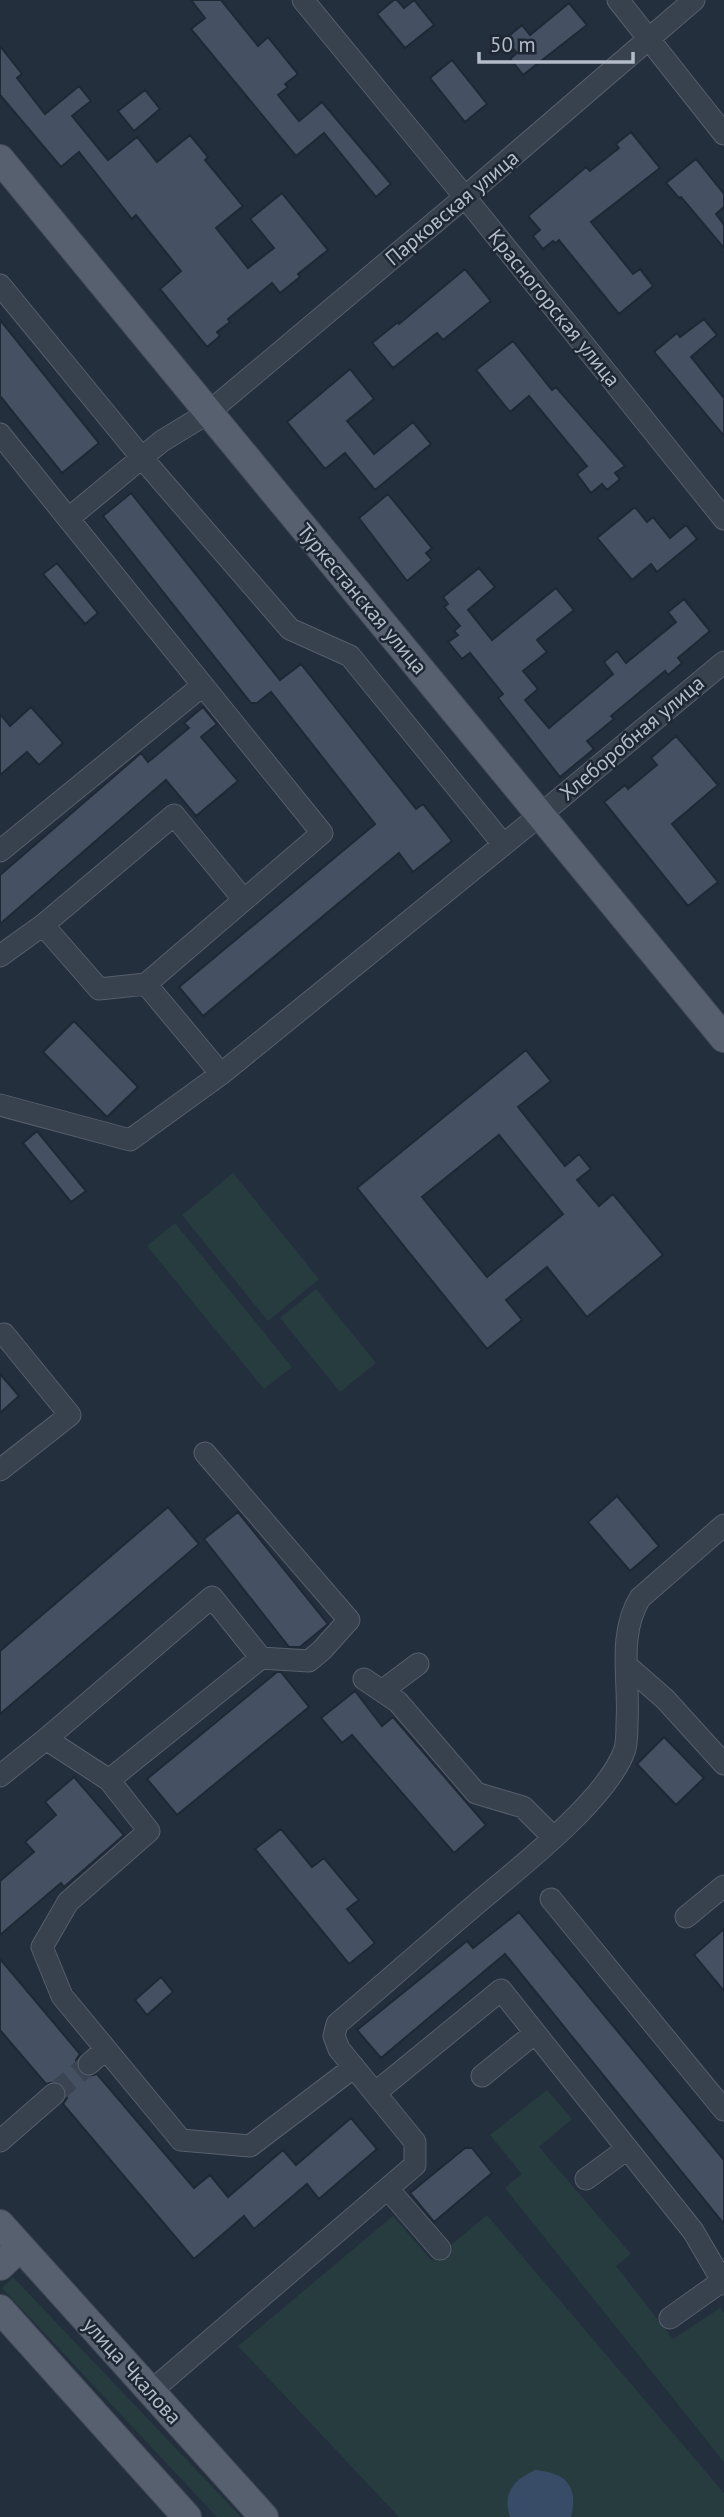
<svg xmlns="http://www.w3.org/2000/svg" width="724" height="2517" viewBox="0 0 724 2517" font-family="'PT Sans',sans-serif">
<style>
.green{fill:#263c3f}
.water{fill:#394c67}
.building{fill:#455162;stroke:#1f2835;stroke-width:2;fill-rule:evenodd}
.lines{fill:none;stroke-linecap:round;stroke-linejoin:round}
.minor-tunnel{stroke:#3a4453;stroke-width:21;stroke-dasharray:21 10;stroke-linecap:butt}
.minor-casing{stroke:#565f6c;stroke-width:23}
.major-casing{stroke:#414a57;stroke-width:30}
.minor{stroke:#38414e;stroke-width:21}
.major{stroke:#56606e;stroke-width:28}
.labels{text-anchor:middle;stroke-width:5;stroke-linejoin:round;paint-order:stroke}
.street-label{font-size:21px;fill:#b4bcc9;stroke:#1d2633}
</style>
<rect width="100%" height="100%" fill="#242f3e"/>
<!-- green -->
<path class="green" d="M233,1173L319,1279L268,1321L182,1215Z
M175,1223L292,1367L264,1389L147,1246Z
M316,1289L376,1363L340,1392L280,1318Z
M547,2090L572,2119L539,2147L631,2254L616,2266L673,2339L720,2308L724,2313V2462L505,2188L522,2174L490,2135Z
M487,2215L724,2493V2517H399L238,2346L393,2216L432,2261Z
M13,2277L241,2517H217L2,2288Z"/>
<!-- water -->
<path class="water" d="M535,2470C565,2473 579,2485 571,2517H510C502,2492 514,2480 535,2470Z"/>
<!-- building -->
<path class="building" d="M191,0H221L258,46L268,37L298,74L285,84L288,87L278,95L299,121L322,102L391,184L376,197L324,133L296,156L191,29L205,18Z
M394,0H397L404,8L414,0L434,25L405,48L377,14Z
M569,3L587,25L523,75L510,59L517,53L505,39L522,25L530,35Z
M0,46L22,74L17,78L45,114L79,86L91,101L72,116L108,160L137,137L157,162L190,135L208,157L205,160L243,206L216,228L248,268L274,248L250,219L282,193L328,250L298,274L300,277L280,293L272,283L228,319L230,322L217,332L220,336L207,347L160,289L181,271L136,215L132,219L79,152L61,167L0,95Z
M452,60L487,104L465,122L430,78Z
M145,90L160,109L134,131L118,111Z
M631,132L660,168L591,222L633,274L640,269L653,286L619,314L559,240L556,243L553,241L543,249L533,236L540,230L528,216L586,167L590,171L619,148L616,144Z
M696,159L724,194V207L716,214L724,225V248L681,197L679,198L666,183Z
M465,269L491,301L443,340L437,333L393,368L372,343L398,322L399,324Z
M704,319L717,335L691,357L724,398V436L654,352L677,333L680,337Z
M0,320L99,443L62,473L0,396Z
M513,341L552,390L556,387L625,466L615,473L620,479L607,490L602,484L591,493L577,474L587,466L529,396L510,412L476,370Z
M350,369L374,399L347,421L374,454L413,422L431,444L375,490L345,453L325,469L287,422Z
M131,493L280,680L301,664L416,809L423,804L452,841L413,872L399,853L203,1016L179,987L375,824L271,692L257,703H251L103,516Z
M388,494L432,548L426,553L432,560L407,581L359,518Z
M635,507L647,522L653,517L670,538L686,525L697,539L657,572L651,564L632,580L597,538Z
M57,563L98,613L85,624L43,574Z
M479,568L495,587L468,610L492,640L556,588L574,610L537,640L547,652L523,671L538,689L525,700L549,728L613,674L604,662L617,651L626,663L676,622L668,612L684,599L710,631L678,658L682,663L668,675L665,671L611,716L614,719L587,741L594,749L560,777L498,698L503,694L470,653L462,659L448,642L458,635L454,631L460,626L444,607L448,604L443,597Z
M31,707L63,743L39,765L27,752L0,775V714L10,726Z
M203,707L217,724L201,737L238,781L196,816L166,780L0,924V875L141,753L148,762L189,728L184,723Z
M676,736L718,785L672,824L718,882L688,906L604,802L625,785L628,789L657,765L651,758Z
M74,1021L138,1087L107,1117L43,1052Z
M526,1050L551,1081L518,1107L565,1166L579,1154L591,1169L577,1180L599,1206L613,1194L663,1255L587,1317L547,1267L506,1300L522,1320L487,1349L357,1188ZM499,1135L563,1214L487,1277L422,1197Z
M37,1131L86,1191L71,1202L23,1143Z
M0,1374L19,1396L0,1413Z
M617,1496L659,1546L630,1571L588,1522Z
M168,1507L199,1544L0,1714V1651Z
M238,1512L328,1624L300,1647H289L204,1539Z
M277,1672H281L309,1707L177,1815L147,1779Z
M355,1691L382,1726L393,1717L486,1825L454,1853L352,1735L342,1743L321,1718Z
M664,1737L704,1778L676,1805L637,1764Z
M74,1777L124,1835L64,1887L61,1883L0,1935V1881L34,1852L25,1842L56,1815L45,1802Z
M281,1829L312,1867L324,1858L359,1900L347,1909L375,1943L349,1964L255,1849Z
M519,1912L724,2160V2224L505,1954L381,2058L357,2030L467,1941L473,1948Z
M724,1929V1991L694,1955Z
M0,1959L80,2054L76,2060L79,2072L85,2077L97,2074L194,2188L210,2175L228,2197L283,2150L296,2165L351,2118L377,2149L319,2199L307,2184L254,2229L244,2216L194,2259L63,2104L67,2098L64,2086L58,2081L46,2084L0,2030Z
M161,1977L173,1992L147,2015L135,2000Z
M465,2148H472L492,2173L434,2222L410,2193Z"/>
<g class="lines">
<!-- minor-tunnel -->
<path class="minor-tunnel" d="M54,2094L89,2064"/>
<!-- minor casing -->
<g class="minor-casing">
<path id="minor" d="M303,0L465,197L724,519
M618,0L724,134
M0,285L142,458L290,629L350,656L503,844
M0,434L322,833L146,984
M69,518L162,441L208,413L228,396L465,197L694,0
M0,851L202,686
M0,956L43,925
M221,1074L146,984L99,989L43,925L174,815L244,900
M0,1105L130,1140L221,1074L540,815L724,662
M0,1470L70,1415L4,1334
M626,1665L665,1699L724,1764
M364,1679L398,1702L476,1793L523,1807L553,1837
M382,1691L418,1664
M46,1739L212,1597L261,1658
M0,1776L46,1739L109,1780L261,1658L309,1661L322,1650L349,1620L205,1453
M109,1780L149,1831L68,1902L42,1947L62,1996L181,2140L250,2146L354,2067
M551,1899L724,2110
M686,1917L724,1886
M89,2064L106,2049
M482,2076L535,2033
M375,2093L501,1990L693,2231L724,2284
M0,2141L54,2094
M586,2179L627,2149
M388,2189L440,2249
M670,2318L722,2281
M150,2392L415,2165V2142L339,2049L334,2036L337,2024C383,1985 428,1945 474,1906C516,1870 608,1800 625,1749C627,1741 627,1731 627,1723C630,1681 617,1636 640,1598L724,1525"/>
</g>
<!-- major casing -->
<g class="major-casing">
<path id="major" d="M0,159L724,1038
M0,2224L264,2517
M0,2266L20,2247
M0,2309L187,2517"/>
</g>
<!-- minor -->
<use href="#minor" class="minor"/>
<!-- major -->
<use href="#major" class="major"/>
</g>
<g class="labels">
<!-- street labels -->
<g class="street-label">
<text transform="translate(452 208) rotate(-40)" y="7">Парковская улица</text>
<text transform="translate(554 308) rotate(51)" y="7">Красногорская улица</text>
<text transform="translate(362 599) rotate(50)" y="7">Туркестанская улица</text>
<text transform="translate(632 738) rotate(-40)" y="7">Хлеборобная улица</text>
<text transform="translate(132 2371) rotate(48)" y="7">улица Чкалова</text>
</g>
</g>
<!-- scale -->
<path d="M479 52v10h154v-10" fill="none" stroke="#b4bcc9" stroke-width="3.5"/>
<text x="490" y="52" font-size="21" fill="#b4bcc9" stroke="#1d2633" stroke-width="5" paint-order="stroke">50 m</text>
</svg>
